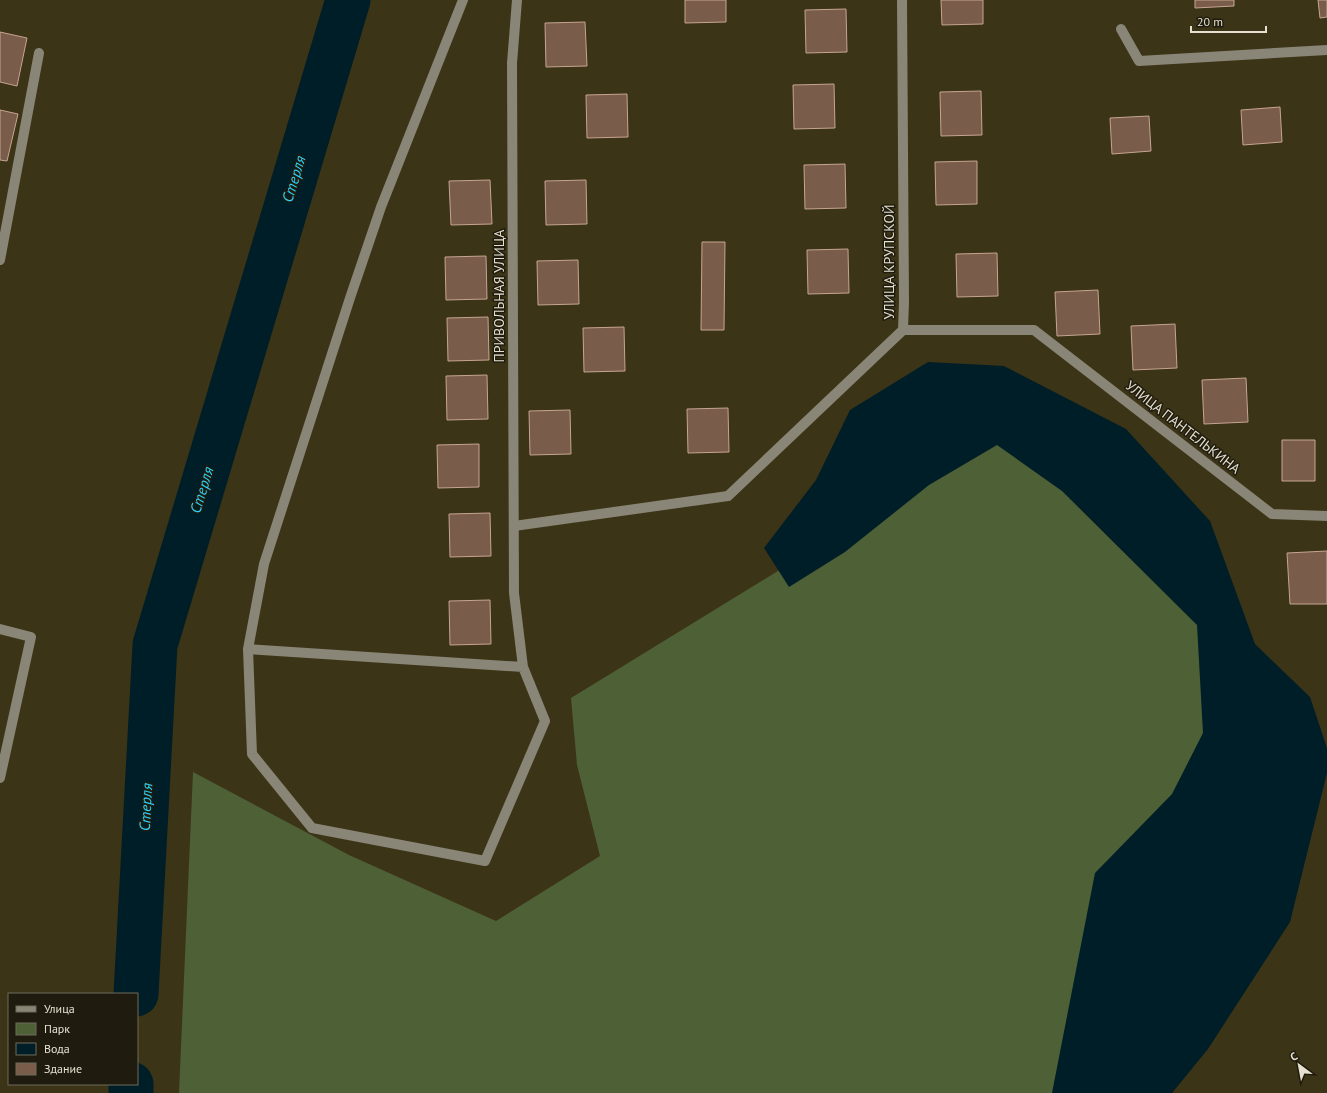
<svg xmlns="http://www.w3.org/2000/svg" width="1327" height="1093" viewBox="0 0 1327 1093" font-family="'PT Sans',sans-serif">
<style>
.green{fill:#4e6036}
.water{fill:#001e27}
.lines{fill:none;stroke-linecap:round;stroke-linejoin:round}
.river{stroke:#001e27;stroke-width:45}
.building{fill:#7a5c4b;stroke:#c6a592}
.minor{stroke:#898577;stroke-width:10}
.labels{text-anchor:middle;stroke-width:3;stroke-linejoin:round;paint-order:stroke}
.street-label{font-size:14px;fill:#e5e0cf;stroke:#1f1c0f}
.water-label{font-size:15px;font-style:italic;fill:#29d2fa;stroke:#1f1c0f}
</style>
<rect width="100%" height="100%" fill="#3c3416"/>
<!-- green -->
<path class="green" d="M963,412L1213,609L1268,727L1117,1093H179L193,772L349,855L496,921L600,856L577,765L571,698L778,571L879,458Z"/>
<!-- water -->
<path class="water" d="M928,362L1004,366L1126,429L1210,521L1255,644L1310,697L1327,748V773L1290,922L1208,1049L1172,1093H1052L1095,873L1172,794L1203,733L1197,625L1062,491L997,445L929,485L845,552L789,587L764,548L816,480L850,410Z"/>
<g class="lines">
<!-- river -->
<path class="river" d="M136,994L155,645L348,0
M131,1093V1084"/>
</g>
<!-- building -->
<path class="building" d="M685,0H726V22L685,23Z
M941,0H983V24L942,25Z
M1195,0H1234V6L1195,8Z
M1318,0H1327V17L1320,18Z
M846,9L847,52L806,53L805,10Z
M585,22L587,66L546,67L545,23Z
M0,32L27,38L17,86L0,82Z
M834,84L835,128L794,129L793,85Z
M981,91L982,135L941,136L940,92Z
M627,94L628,137L587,138L586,95Z
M1280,107L1282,142L1243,145L1241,110Z
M0,110L18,114L7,161L0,160Z
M1149,116L1151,151L1112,154L1110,118Z
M977,161V204L936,205L935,162Z
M845,164L846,208L805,209L804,165Z
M490,180L492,224L451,225L449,181Z
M586,180L587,224L546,225L545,181Z
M702,242H725L724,330H701Z
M848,249L849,293L808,294L807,250Z
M997,253L998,296L957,297L956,254Z
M486,256L487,299L446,300L445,257Z
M578,260L579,304L538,305L537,261Z
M1098,290L1100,334L1057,336L1055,292Z
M488,317L489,360L448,361L447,318Z
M1175,324L1177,368L1133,370L1131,326Z
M624,327L625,371L584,372L583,328Z
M487,375L488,419L447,420L446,376Z
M1246,378L1248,422L1204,424L1202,380Z
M728,408L729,452L688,453L687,409Z
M570,410L571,454L530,455L529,411Z
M1282,440H1315V481H1282Z
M479,444V487L438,488L437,445Z
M490,513L491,556L450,557L449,514Z
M1327,551V604H1290L1287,553Z
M490,600L491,644L450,645L449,601Z"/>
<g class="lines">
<!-- minor -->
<path class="minor" d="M463,0L381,207L350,298L264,564L248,649L252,754L312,828L485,861L545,721L523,667L514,593L512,63L517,0
M1121,29L1139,61L1327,50
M0,260L39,53
M903,330H1034L1272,514L1327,516
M514,526L728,496L903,330L904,302L902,0
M0,629L31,637L0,778
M248,649L523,667"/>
</g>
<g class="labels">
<!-- street labels -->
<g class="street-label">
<text transform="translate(889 262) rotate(-90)" y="5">УЛИЦА КРУПСКОЙ</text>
<text transform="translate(499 296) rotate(-90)" y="5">ПРИВОЛЬНАЯ УЛИЦА</text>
<text transform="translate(1183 427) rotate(38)" y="5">УЛИЦА ПАНТЕЛЬКИНА</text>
</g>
<!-- water labels -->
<g class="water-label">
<text transform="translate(294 179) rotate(-73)" y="5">Стерля</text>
<text transform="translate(202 490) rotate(-73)" y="5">Стерля</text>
<text transform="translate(146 807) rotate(-87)" y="5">Стерля</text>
</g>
</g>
<!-- legend -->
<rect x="8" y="993" width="130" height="92" fill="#1f1c0f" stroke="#6e6a5c"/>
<rect x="16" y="1006" width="20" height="6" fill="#898577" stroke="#6e6a5c"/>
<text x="44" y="1013" font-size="12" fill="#e5e0cf">Улица</text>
<rect x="16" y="1023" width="20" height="12" fill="#4e6036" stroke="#6e6a5c"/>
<text x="44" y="1033" font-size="12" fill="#e5e0cf">Парк</text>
<rect x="16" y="1043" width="20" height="12" fill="#001e27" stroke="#6e6a5c"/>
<text x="44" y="1053" font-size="12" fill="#e5e0cf">Вода</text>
<rect x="16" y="1063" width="20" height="12" fill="#7a5c4b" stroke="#6e6a5c"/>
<text x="44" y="1073" font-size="12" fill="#e5e0cf">Здание</text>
<!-- north arrow -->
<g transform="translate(1299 1065) rotate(328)" stroke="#1f1c0f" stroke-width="3" paint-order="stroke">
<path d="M0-3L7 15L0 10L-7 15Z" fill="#e5e0cf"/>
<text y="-6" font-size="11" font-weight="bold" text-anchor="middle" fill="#e5e0cf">С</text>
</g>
<!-- scale -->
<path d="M1191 26v6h75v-6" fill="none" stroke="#e5e0cf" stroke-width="2"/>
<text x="1197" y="26" font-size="12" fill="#e5e0cf" stroke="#1f1c0f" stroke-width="3" paint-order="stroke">20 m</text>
</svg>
